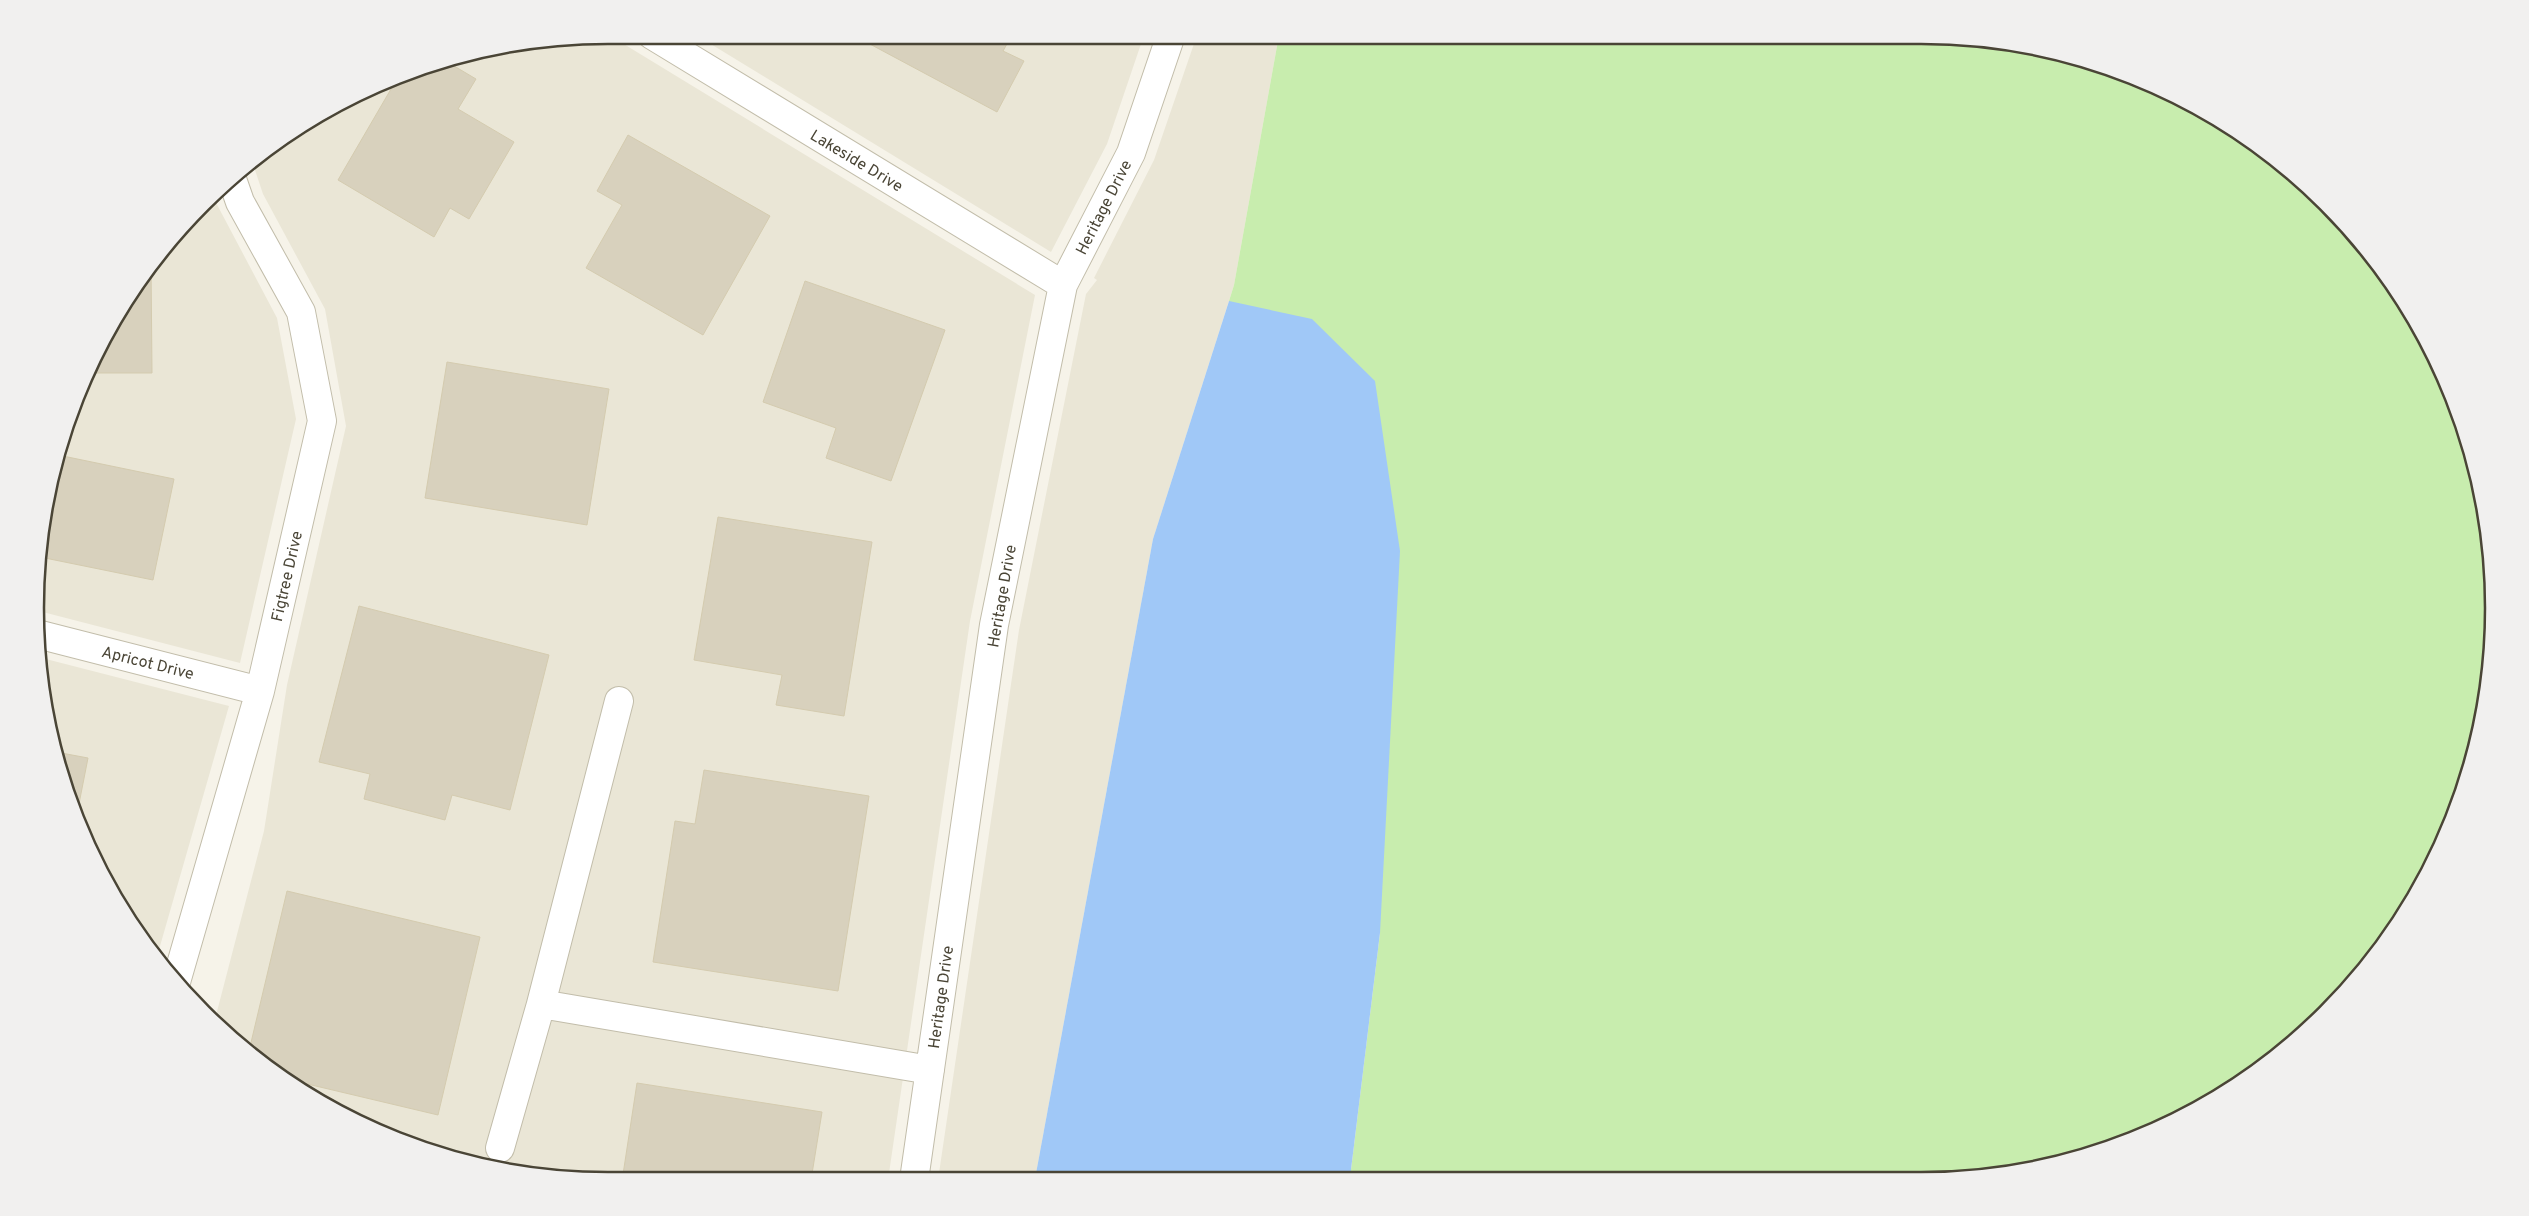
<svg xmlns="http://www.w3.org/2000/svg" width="2529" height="1216" viewBox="0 0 2529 1216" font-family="Overpass,sans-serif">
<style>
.residential{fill:#eae6d6}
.green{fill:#c8edae}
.water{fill:#a0c8f7}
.building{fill:#d8d1bd;stroke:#d4cbaf}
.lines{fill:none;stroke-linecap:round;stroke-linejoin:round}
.minor-casing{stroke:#c2bdaa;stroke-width:30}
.minor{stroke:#fff;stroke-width:28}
.labels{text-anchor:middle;stroke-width:4.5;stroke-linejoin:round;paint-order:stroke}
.street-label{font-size:16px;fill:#4a4536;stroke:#fff}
.rim{fill:none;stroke:#4a4536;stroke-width:2.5}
</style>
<rect width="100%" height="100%" fill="#f6f3e9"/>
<!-- residential -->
<path class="residential" d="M609,35L1035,295L970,621L888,1180L608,1181L496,1170L388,1137L290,1085L214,1023L264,831L287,685L346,426L325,309L263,194L252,161L322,112L424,66L496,46Z
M696,35H1144L1107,144L1051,252Z
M1197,35H1279L1234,285L1153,539L1035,1179L938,1180L1019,630L1086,294L1097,280L1094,278L1154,160Z
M213,197L277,318L296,419L240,663L35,610V608L46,496L79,389L131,290L177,230Z
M38,657L229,706L156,960L94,862L65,792L40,683Z"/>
<!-- green -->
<path class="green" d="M1279,35H1921L2033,46L2141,79L2240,132L2326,203L2398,290L2450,389L2483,496L2494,608L2483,720L2450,828L2376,957L2270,1062L2141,1137L1996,1176L1350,1178L1380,933L1229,301L1234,285Z"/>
<!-- water -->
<path class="water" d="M1229,301L1312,319L1375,381L1400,551L1380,933L1350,1178L1035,1179L1153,539Z"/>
<!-- building -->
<path class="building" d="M853,35H1012L1003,51L1024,61L997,112Z
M444,60L476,79L458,109L514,142L469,219L450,208L434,237L338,180L398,77L424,66Z
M628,135L770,216L703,335L586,268L622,205L597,191Z
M151,265L152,373H87L131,290Z
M805,281L945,330L891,481L826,458L836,428L763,402Z
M447,362L609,389L587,525L425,498Z
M58,455L174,479L153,580L40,557L46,496Z
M718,517L872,542L844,716L776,705L782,675L694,660Z
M359,606L549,655L510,810L452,795L445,820L364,799L370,774L319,762Z
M56,752L88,758L76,819L65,792Z
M704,770L869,796L838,991L653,962L675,821L695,824Z
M287,891L480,937L438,1115L282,1078L249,1051Z
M637,1083L822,1112L811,1180L622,1181Z"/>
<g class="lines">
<!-- minor casing -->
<g class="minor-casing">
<path id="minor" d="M652,35L1063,285
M37,634L260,691
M619,701L541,1004L930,1070
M176,982L260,691L322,421L301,312L240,202L232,179
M500,1148L541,1004
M914,1180L994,625L1063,285L1131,153L1171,35"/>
</g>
<!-- minor -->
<use href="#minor" class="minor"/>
</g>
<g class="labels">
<!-- street labels -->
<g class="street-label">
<text transform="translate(857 160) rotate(31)" y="6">Lakeside Drive</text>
<text transform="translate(1103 207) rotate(-63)" y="6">Heritage Drive</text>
<text transform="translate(286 576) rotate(-77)" y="6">Figtree Drive</text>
<text transform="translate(1001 596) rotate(-80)" y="6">Heritage Drive</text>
<text transform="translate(148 662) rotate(14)" y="6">Apricot Drive</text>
<text transform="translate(940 997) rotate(-82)" y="6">Heritage Drive</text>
</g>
</g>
<!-- crop -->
<path d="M0 0H2529V1216H0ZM608 44H1921A564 564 0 0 1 2485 608V608A564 564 0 0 1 1921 1172H608A564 564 0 0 1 44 608V608A564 564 0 0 1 608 44Z" fill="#f1f0ef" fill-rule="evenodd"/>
<path class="rim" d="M608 44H1921A564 564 0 0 1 2485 608V608A564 564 0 0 1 1921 1172H608A564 564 0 0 1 44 608V608A564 564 0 0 1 608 44Z"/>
</svg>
